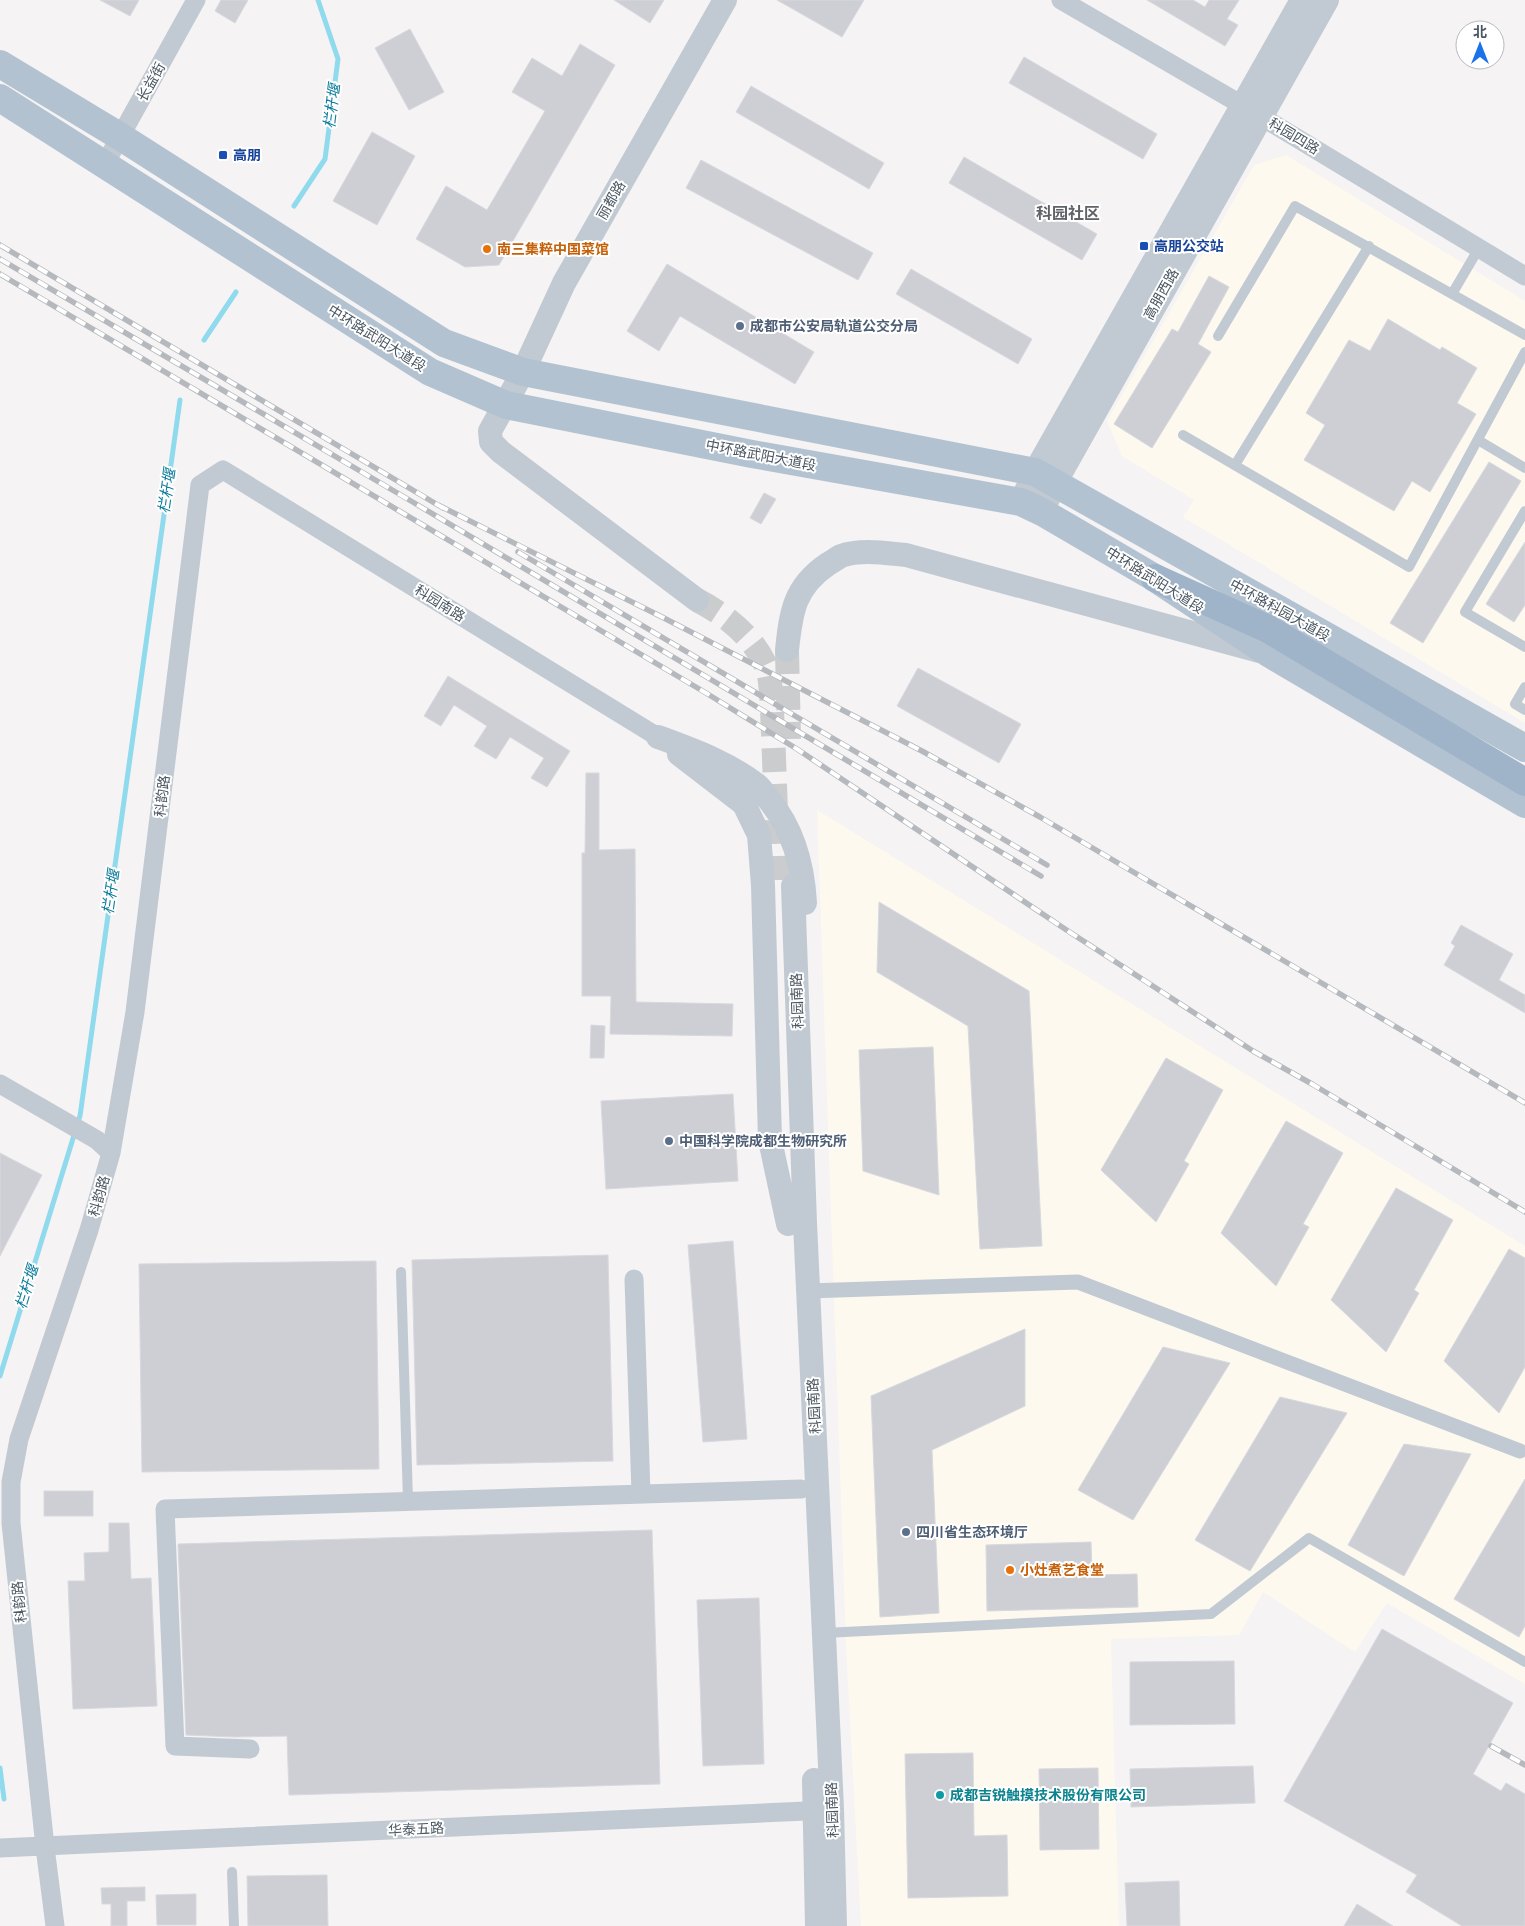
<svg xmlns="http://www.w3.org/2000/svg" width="1525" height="1926" viewBox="0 0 1525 1926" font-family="Lato,'Noto Sans SC',sans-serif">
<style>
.commercial{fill:#fdf9ef}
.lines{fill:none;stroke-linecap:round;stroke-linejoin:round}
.stream{stroke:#90daee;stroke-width:5}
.building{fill:#cdcfd5;stroke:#d7d9de}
.tertiary-tunnel{stroke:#caccce;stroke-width:24;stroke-dasharray:24 12;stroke-linecap:butt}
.service{stroke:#c1cad2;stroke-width:10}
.pedestrian{stroke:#c1cad2;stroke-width:15}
.minor{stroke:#c1cad2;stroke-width:19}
.tertiary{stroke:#c1cad2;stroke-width:24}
.primary{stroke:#b3c2d1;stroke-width:28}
.trunk{stroke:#9fb4c9;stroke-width:28}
.rail-casing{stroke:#b5b8bd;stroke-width:5.5}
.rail{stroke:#fff;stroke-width:4;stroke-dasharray:11;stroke-linecap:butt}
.transit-dot{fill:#1a4fb4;stroke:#fff;stroke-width:2}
.food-dot{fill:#e8710a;stroke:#fff;stroke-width:2}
.service-dot{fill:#5c6f8a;stroke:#fff;stroke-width:2}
.culture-dot{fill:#0f9aa8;stroke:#fff;stroke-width:2}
.labels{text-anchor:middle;stroke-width:4;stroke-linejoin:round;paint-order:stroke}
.street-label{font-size:14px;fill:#4a5661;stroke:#fff}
.transit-label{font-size:14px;font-weight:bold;fill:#164399;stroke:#fff;text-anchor:start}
.food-label{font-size:14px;font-weight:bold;fill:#c56008;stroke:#fff;text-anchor:start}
.service-label{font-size:14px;font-weight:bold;fill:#4e5e75;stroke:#fff;text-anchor:start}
.culture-label{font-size:14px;font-weight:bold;fill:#0d838f;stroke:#fff;text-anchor:start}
.water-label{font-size:15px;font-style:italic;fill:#0c7c9b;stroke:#fff}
.quarter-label{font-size:16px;font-weight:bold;fill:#5f6368;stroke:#fff}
</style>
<rect width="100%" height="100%" fill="#f5f3f3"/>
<!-- commercial -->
<path class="commercial" d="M1286,155L1525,301V723L1183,517L1194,500L1122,456L1107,421L1254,165Z
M817,810L1525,1246V1684L1387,1603L1355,1652L1263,1592L1239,1635L1111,1639L1119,1926H861L846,1646Z"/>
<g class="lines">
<!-- stream -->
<path class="stream" d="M294,206L325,159L338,59L318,0
M204,340L236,292
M77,1124L80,1116L180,400
M0,1376L75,1132
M0,1768L4,1799"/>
</g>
<!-- building -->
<path class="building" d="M100,0H139L130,16Z
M221,0H248L235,23L215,11Z
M614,0H664L650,23Z
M777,0H864L842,37Z
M1147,0H1193L1205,7L1209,0H1239L1227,19L1238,25L1225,46Z
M410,29L444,92L409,110L375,48Z
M580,44L615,65L499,265L465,267L416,239L446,186L487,210L545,111L512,92L532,58L562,76Z
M1024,57L1157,134L1143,159L1009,83Z
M751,86L884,163L869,189L736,112Z
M372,132L415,156L377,225L333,201Z
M964,157L1097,234L1082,260L949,183Z
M701,160L873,253L858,280L686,188Z
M667,264L814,352L795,384L680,316L659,351L627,331Z
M911,269L1032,339L1018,364L896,294Z
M1209,276L1229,287L1198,344L1211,352L1152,448L1114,424L1172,329L1178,332Z
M1388,319L1440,350L1442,347L1477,368L1457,403L1476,414L1430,492L1412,481L1394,511L1304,460L1325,425L1306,413L1349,340L1370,351Z
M1489,462L1521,481L1423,643L1390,623Z
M764,493L776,499L761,524L750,518Z
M1525,542V605L1514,622L1486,604Z
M918,668L1021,724L999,763L897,706Z
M448,676L570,751L547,787L531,778L544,758L510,737L496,759L474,746L487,726L454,705L441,726L424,716Z
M586,773H599V850L635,849L636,1002L733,1004L732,1036L610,1034L611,996H582V853H585Z
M879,902L1029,991L1042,1246L980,1249L968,1026L877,972Z
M1461,925L1513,954L1499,980L1525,995V1013L1444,965L1455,946L1451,943Z
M591,1025L605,1026L604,1058H590Z
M933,1047L939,1195L863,1171L859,1050Z
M1166,1058L1223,1090L1184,1161L1189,1164L1156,1222L1101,1170Z
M733,1094L738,1181L606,1189L601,1101Z
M1286,1121L1343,1153L1303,1224L1309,1227L1276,1286L1221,1233Z
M0,1153L42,1175L0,1256Z
M1396,1188L1453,1220L1414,1290L1419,1293L1386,1352L1331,1300Z
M733,1241L747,1439L703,1442L688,1245Z
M1509,1249L1525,1258V1367L1499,1413L1444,1361Z
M608,1255L613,1461L417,1465L412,1260Z
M376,1261L379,1469L142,1472L139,1264Z
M1025,1329V1406L932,1450L939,1613L880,1617L871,1396Z
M1163,1347L1230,1363L1133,1520L1078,1490Z
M1280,1397L1347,1413L1250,1571L1195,1540Z
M1404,1444L1471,1454L1404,1576L1348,1545Z
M1525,1479V1626L1519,1637L1454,1599Z
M44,1491H93V1516H44Z
M109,1523H129L131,1579L151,1578L157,1706L73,1709L68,1581H85L84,1553L109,1552Z
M652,1530L660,1784L289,1795L287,1736L235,1737L186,1735L178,1544Z
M1091,1542L1092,1575L1137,1574L1138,1607L987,1611L986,1545Z
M759,1598L764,1764L703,1766L697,1600Z
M1382,1629L1513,1703L1473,1774L1501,1791L1506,1783L1525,1794V1926H1462L1406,1892L1417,1875L1284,1801Z
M1234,1661L1235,1724L1130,1725V1662Z
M973,1753L974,1836L1007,1835L1008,1896L908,1898L905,1754Z
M1253,1766L1255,1803L1131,1807L1130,1769Z
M1098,1768L1099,1849L1040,1850L1039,1769Z
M327,1875L328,1926H248L247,1876Z
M1179,1881L1180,1926H1127L1125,1883Z
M145,1887V1901H127V1926H111V1904H102L101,1888Z
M196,1894V1925H157L156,1895Z
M1357,1904L1393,1926H1344Z"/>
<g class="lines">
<!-- tertiary-tunnel -->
<path class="tertiary-tunnel" d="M697,600C726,615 754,637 767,668C772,681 772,718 773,733C775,784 777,835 778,886
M787,650L789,739"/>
<!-- service -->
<path class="service" d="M1452,294L1479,248
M1218,336L1295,206L1525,335
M1183,435L1409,567L1525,352
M1478,440L1525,468
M1235,465L1369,246
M1525,511L1465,612L1525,647
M1525,687L1515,704L1525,710
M401,1272L408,1501
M824,1633L1211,1614L1309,1538L1525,1662
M232,1872L234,1926"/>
<!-- pedestrian -->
<path class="pedestrian" d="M808,1291L1078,1282L1520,1451"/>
<!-- minor -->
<path class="minor" d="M1061,0L1242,105L1525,276
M105,164L196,0
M0,1084L97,1140L111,1153
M634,1279L641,1494
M250,1749L175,1746L165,1509L801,1489
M0,1848L828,1810
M55,1926L45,1847L11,1523V1482L19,1439L89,1230L111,1153L135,1012L200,485L223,470L658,737"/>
<!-- tertiary -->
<path class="tertiary" d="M1021,502L1035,472L1302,0
M1042,512L1055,483L1327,0
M697,600L501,452L491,442L490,431L523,372L564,283L725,0
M787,650C791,612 794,587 828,564C832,562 837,558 841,556C861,549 885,553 906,555L1259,651
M658,737C693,750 727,762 757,785C762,789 765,795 769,800C793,829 803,866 805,903
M679,754L744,804L759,835L763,885L770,1140L788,1224
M793,886L805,1223L832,1809L835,1926
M814,1780L817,1926"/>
<!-- primary -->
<path class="primary" d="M0,64L121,137L444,343L523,372L1035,472L1525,748
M0,98L430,372L506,405L752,454L1021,502L1042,512L1155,578L1270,654L1525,804"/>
<!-- trunk -->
<path class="trunk" d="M1155,578L1268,629L1525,782"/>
<!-- rail casing -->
<g class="rail-casing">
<path id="rail" d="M0,245L443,508
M0,259L411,501L1041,876
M0,274L706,693L797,749L1068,931L1253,1051L1312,1084L1525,1212
M438,505L660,616L922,751L1040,817L1525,1103
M518,552L1047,865
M1491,1746L1525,1765"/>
</g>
<!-- rail -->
<use href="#rail" class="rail"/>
</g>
<!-- markers -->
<g class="transit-dot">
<rect x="218" y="150" width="10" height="10" rx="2.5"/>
<rect x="1139" y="241" width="10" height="10" rx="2.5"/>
</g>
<g class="food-dot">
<circle cx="487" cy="249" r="5"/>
<circle cx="1010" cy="1570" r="5"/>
</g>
<g class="service-dot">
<circle cx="740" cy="326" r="5"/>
<circle cx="669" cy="1141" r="5"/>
<circle cx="906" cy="1532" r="5"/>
</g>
<circle class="culture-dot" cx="940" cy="1795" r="5"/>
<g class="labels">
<!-- street labels -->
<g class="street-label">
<text transform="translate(151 82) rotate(-61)" y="5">长益街</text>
<text transform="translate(1294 136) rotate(31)" y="5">科园四路</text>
<text transform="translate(611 200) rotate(-60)" y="5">丽都路</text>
<text transform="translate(1161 294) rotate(-61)" y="5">高朋西路</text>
<text transform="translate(377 338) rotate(32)" y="5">中环路武阳大道段</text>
<text transform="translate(761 455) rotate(11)" y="5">中环路武阳大道段</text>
<text transform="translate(1155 580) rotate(32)" y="5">中环路武阳大道段</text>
<text transform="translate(440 603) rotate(32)" y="5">科园南路</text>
<text transform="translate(1280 610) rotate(29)" y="5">中环路科园大道段</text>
<text transform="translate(162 796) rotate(-83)" y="5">科韵路</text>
<text transform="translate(797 1001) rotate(-92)" y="5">科园南路</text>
<text transform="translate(99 1196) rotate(-74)" y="5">科韵路</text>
<text transform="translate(814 1406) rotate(-93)" y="5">科园南路</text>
<text transform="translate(19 1602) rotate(-96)" y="5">科韵路</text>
<text transform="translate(832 1810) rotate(-92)" y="5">科园南路</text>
<text transform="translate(416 1829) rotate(-3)" y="5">华泰五路</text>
</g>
<!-- transit labels -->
<g class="transit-label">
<text x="233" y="160">高朋</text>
<text x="1154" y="251">高朋公交站</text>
</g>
<!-- food labels -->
<g class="food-label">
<text x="497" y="254">南三集粹中国菜馆</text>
<text x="1020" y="1575">小灶煮艺食堂</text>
</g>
<!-- service labels -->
<g class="service-label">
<text x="750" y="331">成都市公安局轨道公交分局</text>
<text x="679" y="1146">中国科学院成都生物研究所</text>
<text x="916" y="1537">四川省生态环境厅</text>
</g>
<!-- culture labels -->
<g class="culture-label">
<text x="950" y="1800">成都吉锐触摸技术股份有限公司</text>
</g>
<!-- water labels -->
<g class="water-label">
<text transform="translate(332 106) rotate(-83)" y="5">栏杆堰</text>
<text transform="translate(167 491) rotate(-82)" y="5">栏杆堰</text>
<text transform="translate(111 892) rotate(-82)" y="5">栏杆堰</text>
<text transform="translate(27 1287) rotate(-73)" y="5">栏杆堰</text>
</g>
<!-- quarter labels -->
<g class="quarter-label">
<text x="1068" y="219">科园社区</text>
</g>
</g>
<!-- north arrow -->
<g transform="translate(1480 45)"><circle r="24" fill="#ffffff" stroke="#b7bbc0"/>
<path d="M0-4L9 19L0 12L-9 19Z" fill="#1a73e8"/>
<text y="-8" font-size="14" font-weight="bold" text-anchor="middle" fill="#4a5661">北</text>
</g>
</svg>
